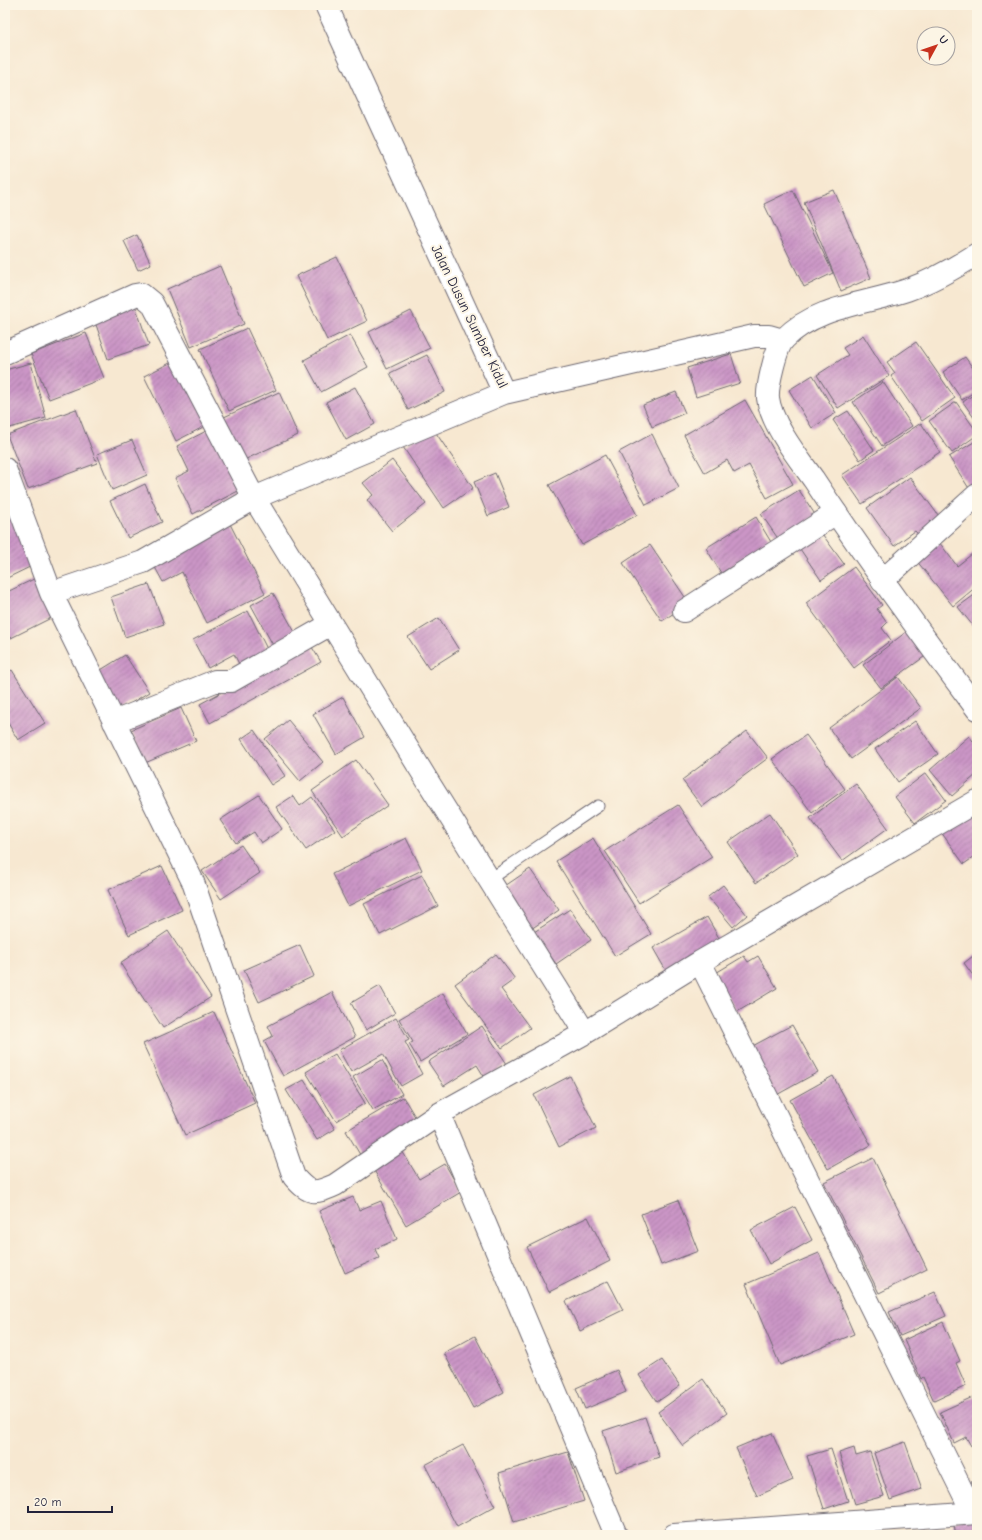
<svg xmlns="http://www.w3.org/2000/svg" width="982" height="1540" viewBox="0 0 982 1540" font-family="'Comic Neue',sans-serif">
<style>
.building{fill:url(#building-hatch)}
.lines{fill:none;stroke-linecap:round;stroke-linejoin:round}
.service-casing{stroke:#6d6770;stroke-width:13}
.minor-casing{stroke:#6d6770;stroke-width:24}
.tertiary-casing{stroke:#6d6770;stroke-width:24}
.service{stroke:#fff;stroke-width:11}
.minor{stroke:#fff;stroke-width:22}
.tertiary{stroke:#fff;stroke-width:22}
.labels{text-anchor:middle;stroke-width:4;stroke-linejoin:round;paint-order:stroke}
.street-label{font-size:14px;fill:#22223b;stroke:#fcf5e5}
</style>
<defs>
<pattern id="building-hatch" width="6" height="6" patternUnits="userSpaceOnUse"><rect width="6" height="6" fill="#cb95c6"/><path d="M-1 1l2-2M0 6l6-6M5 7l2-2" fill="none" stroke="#a479a2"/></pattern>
</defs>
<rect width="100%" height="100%" fill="#fcf5e5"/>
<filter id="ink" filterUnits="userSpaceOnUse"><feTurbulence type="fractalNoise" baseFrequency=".025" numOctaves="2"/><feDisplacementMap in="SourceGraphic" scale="8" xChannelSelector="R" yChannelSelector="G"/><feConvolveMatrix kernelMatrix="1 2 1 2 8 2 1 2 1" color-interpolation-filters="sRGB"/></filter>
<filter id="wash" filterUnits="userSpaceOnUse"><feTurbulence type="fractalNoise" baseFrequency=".012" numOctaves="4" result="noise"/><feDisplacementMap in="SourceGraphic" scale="16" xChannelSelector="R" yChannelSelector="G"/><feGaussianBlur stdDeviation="0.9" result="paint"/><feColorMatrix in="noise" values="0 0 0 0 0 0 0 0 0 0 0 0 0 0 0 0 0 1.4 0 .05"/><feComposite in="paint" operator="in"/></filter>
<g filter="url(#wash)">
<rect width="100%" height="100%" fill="#f7e8d1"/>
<g id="blocks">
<!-- building -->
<path class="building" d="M793,190L833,273L804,287L764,204Z
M834,190L871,278L841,291L804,202Z
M137,235L151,264L138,270L124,241Z
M337,257L367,321L327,340L296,276Z
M220,266L244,324L191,347L167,289Z
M135,305L149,345L108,359L94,319Z
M411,311L430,348L387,369L369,332Z
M247,328L276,390L229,411L200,349Z
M86,333L104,378L49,399L31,354Z
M350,335L368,367L321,392L304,360Z
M863,335L889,376L838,408L817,375L848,355L843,348Z
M916,342L955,398L922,421L891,376L895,373L887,362Z
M731,354L740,383L696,397L687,368Z
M427,355L445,392L408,410L390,373Z
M965,357L977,374V390L962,400L943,372Z
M178,359L211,423L176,441L144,376Z
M31,363L46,418L6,429L5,370Z
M813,375L836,413L812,428L789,390Z
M883,382L912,426L882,446L853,402Z
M355,387L375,424L346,440L326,402Z
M279,392L298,435L244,460L224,417Z
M676,392L685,413L652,427L643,405Z
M977,392V422L963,402Z
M745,400L793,484L767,498L749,465L734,473L727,460L705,473L684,435Z
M956,402L977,432V435L952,453L929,421Z
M76,409L97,463L28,489L7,435Z
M848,411L874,450L860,460L833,420Z
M921,423L940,452L862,504L842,475Z
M214,427L244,488L193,514L175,478L189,471L177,446Z
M432,427L473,488L444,508L403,447Z
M652,434L679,488L646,505L619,452Z
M132,440L147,475L112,490L97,454Z
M974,442L977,447V489L972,493L949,457Z
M605,455L637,515L582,545L549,485Z
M392,460L426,504L392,531L367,500L373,495L363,483Z
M495,473L509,507L488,516L474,482Z
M910,477L944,523L922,539L915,531L894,546L867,508Z
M145,484L162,522L128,538L110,501Z
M799,490L816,516L779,540L761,514Z
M13,516L36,564L5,579V520Z
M756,517L771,542L721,573L706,548Z
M228,520L265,593L207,623L182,572L163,582L151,560Z
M820,531L844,564L821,580L798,546Z
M939,542L957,566L977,550V586L953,606L916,560Z
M650,545L689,603L662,621L623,563Z
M854,567L882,605L877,609L887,623L882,628L891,640L854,668L806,603Z
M36,578L55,616L5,641V593Z
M149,584L164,624L125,637L111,597Z
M273,593L296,634L274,647L251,605Z
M977,593V631L958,607Z
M248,611L268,651L240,666L234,654L208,668L193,640Z
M439,618L459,650L429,669L408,637Z
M910,629L928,654L881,688L863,665Z
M310,644L321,662L210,723L200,704Z
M125,655L149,692L120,710L96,673Z
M12,670L45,723L18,740L5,718V674Z
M898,677L921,708L851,759L829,728Z
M343,697L365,737L336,754L313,714Z
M181,708L196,741L145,763L131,730Z
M288,720L323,762L300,781L265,739Z
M915,721L938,754L898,782L875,749Z
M254,730L285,776L271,785L241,739Z
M747,731L768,758L702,807L682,780Z
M806,735L845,789L812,813L772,759Z
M969,736L977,746V774L952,796L930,770Z
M356,760L388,805L343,836L312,791Z
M926,773L946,800L915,823L895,797Z
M856,784L888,828L842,861L810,818Z
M259,795L282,829L261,843L254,832L236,843L220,820Z
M293,796L300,806L312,797L335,830L306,850L276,807Z
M678,805L712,857L639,903L605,851Z
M977,807V855L964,864L941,832Z
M770,813L798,854L756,883L728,842Z
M406,838L422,870L348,906L332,874Z
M593,838L651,934L615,956L556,861Z
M241,845L260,873L221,899L202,871Z
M162,866L182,910L129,935L108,890Z
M530,869L559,910L531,929L502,888Z
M422,875L438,906L380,935L364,904Z
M723,885L747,915L733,927L708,897Z
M570,909L591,940L556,964L534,932Z
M707,917L723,945L669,976L653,948Z
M168,931L211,997L163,1028L120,963Z
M300,945L314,976L259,1002L244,970Z
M977,953V981L964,963Z
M496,954L515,979L501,989L530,1028L502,1048L455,984Z
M744,956L748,962L758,956L777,988L737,1012L714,974Z
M380,986L395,1013L366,1030L351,1003Z
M332,992L355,1037L283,1076L264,1041L273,1036L268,1026Z
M443,993L467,1034L420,1062L409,1044L413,1042L399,1019Z
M214,1012L255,1103L185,1135L143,1044Z
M396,1018L409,1040L405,1042L422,1074L401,1086L383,1054L351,1072L339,1050Z
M792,1025L818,1072L773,1097L747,1049Z
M482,1026L507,1064L485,1078L477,1065L444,1086L428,1062Z
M335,1054L365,1103L336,1121L306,1072Z
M382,1060L402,1094L373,1110L353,1077Z
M570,1076L596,1128L559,1147L534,1095Z
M833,1076L871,1145L828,1169L790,1100Z
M304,1080L335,1129L317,1140L286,1090Z
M403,1097L419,1123L362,1158L346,1131Z
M401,1149L419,1179L445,1164L461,1192L406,1225L372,1167Z
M873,1158L927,1269L879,1293L824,1182Z
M353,1197L359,1210L381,1201L397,1239L375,1249L379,1258L345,1273L319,1211Z
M678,1200L698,1251L661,1265L641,1214Z
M795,1207L812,1240L769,1264L751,1230Z
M588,1217L610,1261L549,1292L527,1247Z
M819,1253L854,1334L780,1365L746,1284Z
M608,1281L623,1310L580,1331L566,1301Z
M935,1292L946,1316L900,1336L889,1312Z
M943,1322L960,1361L956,1363L966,1386L934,1401L923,1377L921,1379L904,1340Z
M475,1336L504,1392L473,1408L444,1353Z
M662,1360L680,1386L657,1402L639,1375Z
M617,1370L626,1392L585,1409L576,1388Z
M703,1379L727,1413L683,1446L658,1412Z
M977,1395V1443L971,1446L966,1437L954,1443L940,1412Z
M645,1417L659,1457L616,1472L603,1431Z
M772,1433L793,1480L757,1496L736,1448Z
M905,1442L922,1489L890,1500L874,1453Z
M463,1445L495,1506L457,1527L425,1465Z
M854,1448L856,1456L870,1452L884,1496L855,1504L839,1453Z
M831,1449L848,1501L824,1509L807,1456Z
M568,1452L584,1501L514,1522L499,1473Z
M977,1517V1535H956L953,1521Z"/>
</g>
</g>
<g filter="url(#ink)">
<use href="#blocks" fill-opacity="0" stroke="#6d6770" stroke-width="1"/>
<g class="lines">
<!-- service casing -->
<g class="service-casing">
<path id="service" d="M489,880L598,806"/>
</g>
<!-- minor casing -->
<g class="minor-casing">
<path id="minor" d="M326,5L504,393
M5,353L135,295L141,294L152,303L254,498L427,780L585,1033
M5,469L51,593L193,882L294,1177C310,1195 314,1194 335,1185L439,1114L585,1033L700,962L977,801
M882,581L977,495
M51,593L143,562L254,498L504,393L754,336H769L783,340
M684,611L836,513
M114,722L215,681H231L331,624
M700,962L973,1513
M439,1114L616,1535
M674,1535L977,1513"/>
</g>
<!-- tertiary casing -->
<g class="tertiary-casing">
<path id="tertiary" d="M977,254C955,268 932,281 907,290C866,304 816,306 784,339C776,347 767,387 768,398C771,424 799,459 814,480C866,559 921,634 977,709"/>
</g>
<!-- service -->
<use href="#service" class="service"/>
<!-- minor -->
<use href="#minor" class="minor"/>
<!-- tertiary -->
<use href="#tertiary" class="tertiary"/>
</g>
</g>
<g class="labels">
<!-- street labels -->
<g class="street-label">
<text transform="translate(470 316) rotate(64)" y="5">Jalan Dusun Sumber Kidul</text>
</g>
</g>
<!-- margin -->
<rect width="982" height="1540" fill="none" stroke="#fcf5e5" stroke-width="20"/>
<!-- north arrow -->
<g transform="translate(936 46) rotate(50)"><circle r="19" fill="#fcf5e5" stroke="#a5a1a1"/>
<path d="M0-3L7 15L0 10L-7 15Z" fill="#c8321e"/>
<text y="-6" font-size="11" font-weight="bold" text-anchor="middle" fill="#22223b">U</text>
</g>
<!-- scale -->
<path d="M28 1506v6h84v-6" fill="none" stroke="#22223b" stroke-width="2"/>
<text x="34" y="1506" font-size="12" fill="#22223b" stroke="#fcf5e5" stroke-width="3" paint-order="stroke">20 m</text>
</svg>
